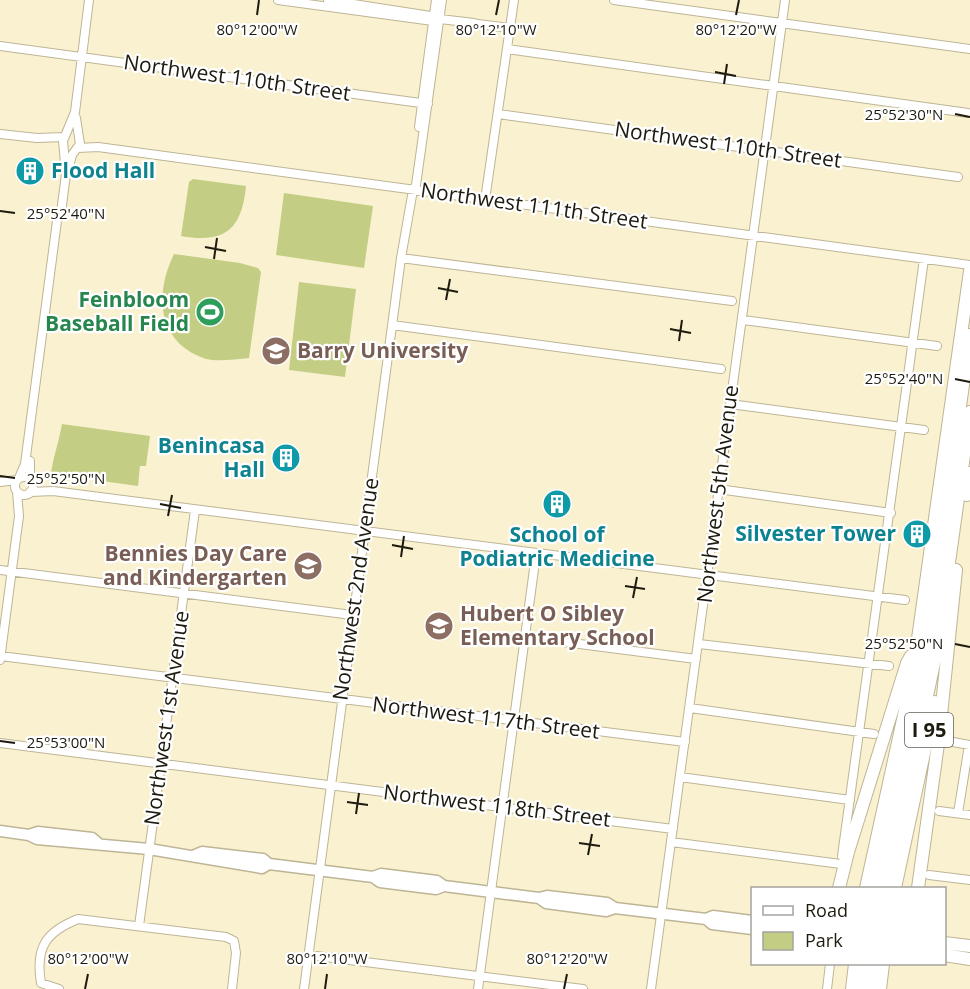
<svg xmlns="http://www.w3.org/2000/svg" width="970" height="989" viewBox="0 0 970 989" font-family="'Open Sans',sans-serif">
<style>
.green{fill:#c3ce84}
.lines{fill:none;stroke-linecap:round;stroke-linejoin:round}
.minor-casing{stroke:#beb596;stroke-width:10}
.major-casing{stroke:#beb596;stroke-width:13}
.highway-casing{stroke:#beb596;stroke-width:14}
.minor{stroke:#fff;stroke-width:8}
.major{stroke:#fff;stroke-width:10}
.highway{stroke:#fff;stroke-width:12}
.ticks{fill:none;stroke:#1d1a0e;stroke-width:2}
.labels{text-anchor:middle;stroke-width:4.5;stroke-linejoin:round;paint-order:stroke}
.shield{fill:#fff;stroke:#615f56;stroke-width:1.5}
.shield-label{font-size:20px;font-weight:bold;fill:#1d1a0e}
.street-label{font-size:21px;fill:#1d1a0e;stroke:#fff}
.culture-label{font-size:21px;font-weight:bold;fill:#0d838f;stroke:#fff;text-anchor:end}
.leisure-label{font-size:21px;font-weight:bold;fill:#27864d;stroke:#fff;text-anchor:end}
.education-label{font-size:21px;font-weight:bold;fill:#785e54;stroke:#fff;text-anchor:start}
.ticks-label{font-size:15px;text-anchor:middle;fill:#1d1a0e;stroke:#fff;stroke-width:4.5;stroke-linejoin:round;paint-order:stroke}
</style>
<rect width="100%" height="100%" fill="#faf1d0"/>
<!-- green -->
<path class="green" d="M193,179L246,186C242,229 225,244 181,236L189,182Z
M284,193L373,206L364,268L276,255Z
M174,254L240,263L258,268L261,272L249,358C236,359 219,362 206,359C157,343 154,295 174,254Z
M299,282L356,289L345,377L289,370Z
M62,424L150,436L146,466H140L138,486L51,474C53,457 59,442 62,424Z"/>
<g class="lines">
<!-- minor casing -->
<g class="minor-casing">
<path id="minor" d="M278,0L433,21L440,19L474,23
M328,0L437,17
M614,0L970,49
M478,24L510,28
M0,46L428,104
M507,49L968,113
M498,114L958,177
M419,127L436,0
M0,134L37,138L64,137
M78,148L98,147L970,265
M68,170L72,155L80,144L76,118
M485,200L514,0
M401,258L732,301
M743,320L937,346
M392,325L721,369
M730,404L924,430
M15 486a9 9 0 1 1 18 0a9 9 0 1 1-18 0Z
M19,478L25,464L57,221L61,213L66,174L63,141L75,112L89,0
M30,479V461
M0,482L17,480
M718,489L891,513
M30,492L53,491L905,600
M0,570L352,615
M525,637L696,659
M699,644L889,666
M0,656L685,742
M0,660L19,516L17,492
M690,708L874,734
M953,742L970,745
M0,743L673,829
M680,777L850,800
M939,811L970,815
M958,813L969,745
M671,842L841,864
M842,856L924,259
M929,875L970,880
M139,926L195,510
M309,955L583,989
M59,989L41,983C35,947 46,932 78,919L226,937L234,941L236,953L232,989
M304,989L401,258L413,190L416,185L442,0
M478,989L536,554
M651,989L785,0
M827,989L830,964"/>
</g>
<!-- major casing -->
<g class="major-casing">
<path id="major" d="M0,831L29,835L37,839L149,849L262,868L269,864
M29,835L38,832L92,838L98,843
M195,855L202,852L263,859L269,864L373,877L380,882L436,889L444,886
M373,877L381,874L437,881L444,886L539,898L546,903L606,911L615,908L706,919L712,924L752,929
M539,898L547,896L607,903L615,908
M706,919L713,916L752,921"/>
</g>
<!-- highway casing -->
<g class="highway-casing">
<path id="highway" d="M967,495L970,473
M839,888L848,852L907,663L911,656
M866,888L913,674L970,271
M875,888L926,648L970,335
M886,888L937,649L970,412
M895,888L935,702
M918,888L938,744L956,570
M944,943L970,946
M944,955L970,959
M852,989L855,964
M861,989L864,964
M871,989L874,964
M880,989L883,964"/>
</g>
<!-- minor -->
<use href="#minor" class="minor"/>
<!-- major -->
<use href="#major" class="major"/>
<!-- highway -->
<use href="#highway" class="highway"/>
</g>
<!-- ticks -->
<path class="ticks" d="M257,15L259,0M496,15L499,0M736,15L739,0M715,72L736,76M724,84L727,64M955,114L970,117M0,211L15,213M205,247L226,251M214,259L217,238M438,288L458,292M446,300L450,279M670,329L691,333M679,341L682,320M955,379L970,382M0,476L15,478M160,504L181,508M168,516L172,495M392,545L413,549M401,557L404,536M625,586L645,589M633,598L637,577M955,644L970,647M0,741L15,743M347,802L368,805M356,814L359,793M579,843L600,846M588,855L592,834M85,989L88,974M325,989L327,974M564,989L567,974"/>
<!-- icons -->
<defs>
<g id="building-disc" transform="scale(1.5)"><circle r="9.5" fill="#0f9aa8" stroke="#fff"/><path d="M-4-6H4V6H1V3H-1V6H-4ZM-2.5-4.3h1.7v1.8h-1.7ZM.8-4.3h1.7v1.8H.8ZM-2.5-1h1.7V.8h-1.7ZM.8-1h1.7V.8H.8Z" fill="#fff"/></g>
<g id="stadium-disc" transform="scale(1.5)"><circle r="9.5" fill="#2e9e5b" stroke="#fff"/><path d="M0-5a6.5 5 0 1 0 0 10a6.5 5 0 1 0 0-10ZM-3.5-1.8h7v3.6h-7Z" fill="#fff"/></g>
<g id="university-disc" transform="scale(1.5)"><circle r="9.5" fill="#8d6e63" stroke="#fff"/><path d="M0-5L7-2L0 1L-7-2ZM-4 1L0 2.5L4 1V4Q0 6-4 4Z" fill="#fff"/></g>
<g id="school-disc" transform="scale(1.5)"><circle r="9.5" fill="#8d6e63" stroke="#fff"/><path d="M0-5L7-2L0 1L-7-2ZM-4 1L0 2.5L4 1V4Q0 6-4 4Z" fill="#fff"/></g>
</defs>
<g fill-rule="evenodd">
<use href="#building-disc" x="30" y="171"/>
<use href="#stadium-disc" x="210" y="312"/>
<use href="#university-disc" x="276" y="351"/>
<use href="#building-disc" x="286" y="458"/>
<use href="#building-disc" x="557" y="504"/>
<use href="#building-disc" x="917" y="534"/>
<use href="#school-disc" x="308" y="566"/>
<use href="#school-disc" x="439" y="626"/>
</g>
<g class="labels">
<!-- shield labels -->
<rect class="shield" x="905" y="713" width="48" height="34" rx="4.5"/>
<g class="shield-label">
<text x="929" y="737">I 95</text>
</g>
<!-- street labels -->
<g class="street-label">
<text transform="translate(237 78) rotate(8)" y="7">Northwest 110th Street</text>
<text transform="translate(728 145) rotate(8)" y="7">Northwest 110th Street</text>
<text transform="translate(534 206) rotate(8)" y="7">Northwest 111th Street</text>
<text transform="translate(718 494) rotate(-83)" y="7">Northwest 5th Avenue</text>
<text transform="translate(356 589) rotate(-82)" y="7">Northwest 2nd Avenue</text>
<text transform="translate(167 718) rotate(-82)" y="7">Northwest 1st Avenue</text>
<text transform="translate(486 718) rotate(7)" y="7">Northwest 117th Street</text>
<text transform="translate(497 806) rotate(7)" y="7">Northwest 118th Street</text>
</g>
<!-- culture labels -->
<g class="culture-label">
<text x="51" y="178" text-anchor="start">Flood Hall</text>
<text x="265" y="453">Benincasa<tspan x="265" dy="24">Hall</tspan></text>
<text x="896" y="541">Silvester Tower</text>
<text x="557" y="542" text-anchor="middle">School of<tspan x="557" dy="24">Podiatric Medicine</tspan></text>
</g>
<!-- leisure labels -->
<g class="leisure-label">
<text x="189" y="307">Feinbloom<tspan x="189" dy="24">Baseball Field</tspan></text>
</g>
<!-- education labels -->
<g class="education-label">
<text x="297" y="358">Barry University</text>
<text x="287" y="561" text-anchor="end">Bennies Day Care<tspan x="287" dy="24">and Kindergarten</tspan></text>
<text x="460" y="621">Hubert O Sibley<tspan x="460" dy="24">Elementary School</tspan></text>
</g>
</g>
<g class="ticks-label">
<text x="257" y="35">80°12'00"W</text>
<text x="496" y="35">80°12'10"W</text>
<text x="736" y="35">80°12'20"W</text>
<text x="904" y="120">25°52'30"N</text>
<text x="66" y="219">25°52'40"N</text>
<text x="904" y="384">25°52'40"N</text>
<text x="66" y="484">25°52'50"N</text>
<text x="904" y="649">25°52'50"N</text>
<text x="66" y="748">25°53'00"N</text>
<text x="88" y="964">80°12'00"W</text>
<text x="327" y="964">80°12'10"W</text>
<text x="567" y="964">80°12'20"W</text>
</g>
<!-- legend -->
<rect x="751" y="887" width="195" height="78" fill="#ffffff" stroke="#a5a39f" stroke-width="1.5"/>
<rect x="763" y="906" width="30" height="9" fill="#ffffff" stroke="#a5a39f" stroke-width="1.5"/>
<text x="805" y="917" font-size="18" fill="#1d1a0e">Road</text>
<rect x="763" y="932" width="30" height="18" fill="#c3ce84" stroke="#a5a39f" stroke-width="1.5"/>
<text x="805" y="947" font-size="18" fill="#1d1a0e">Park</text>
</svg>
